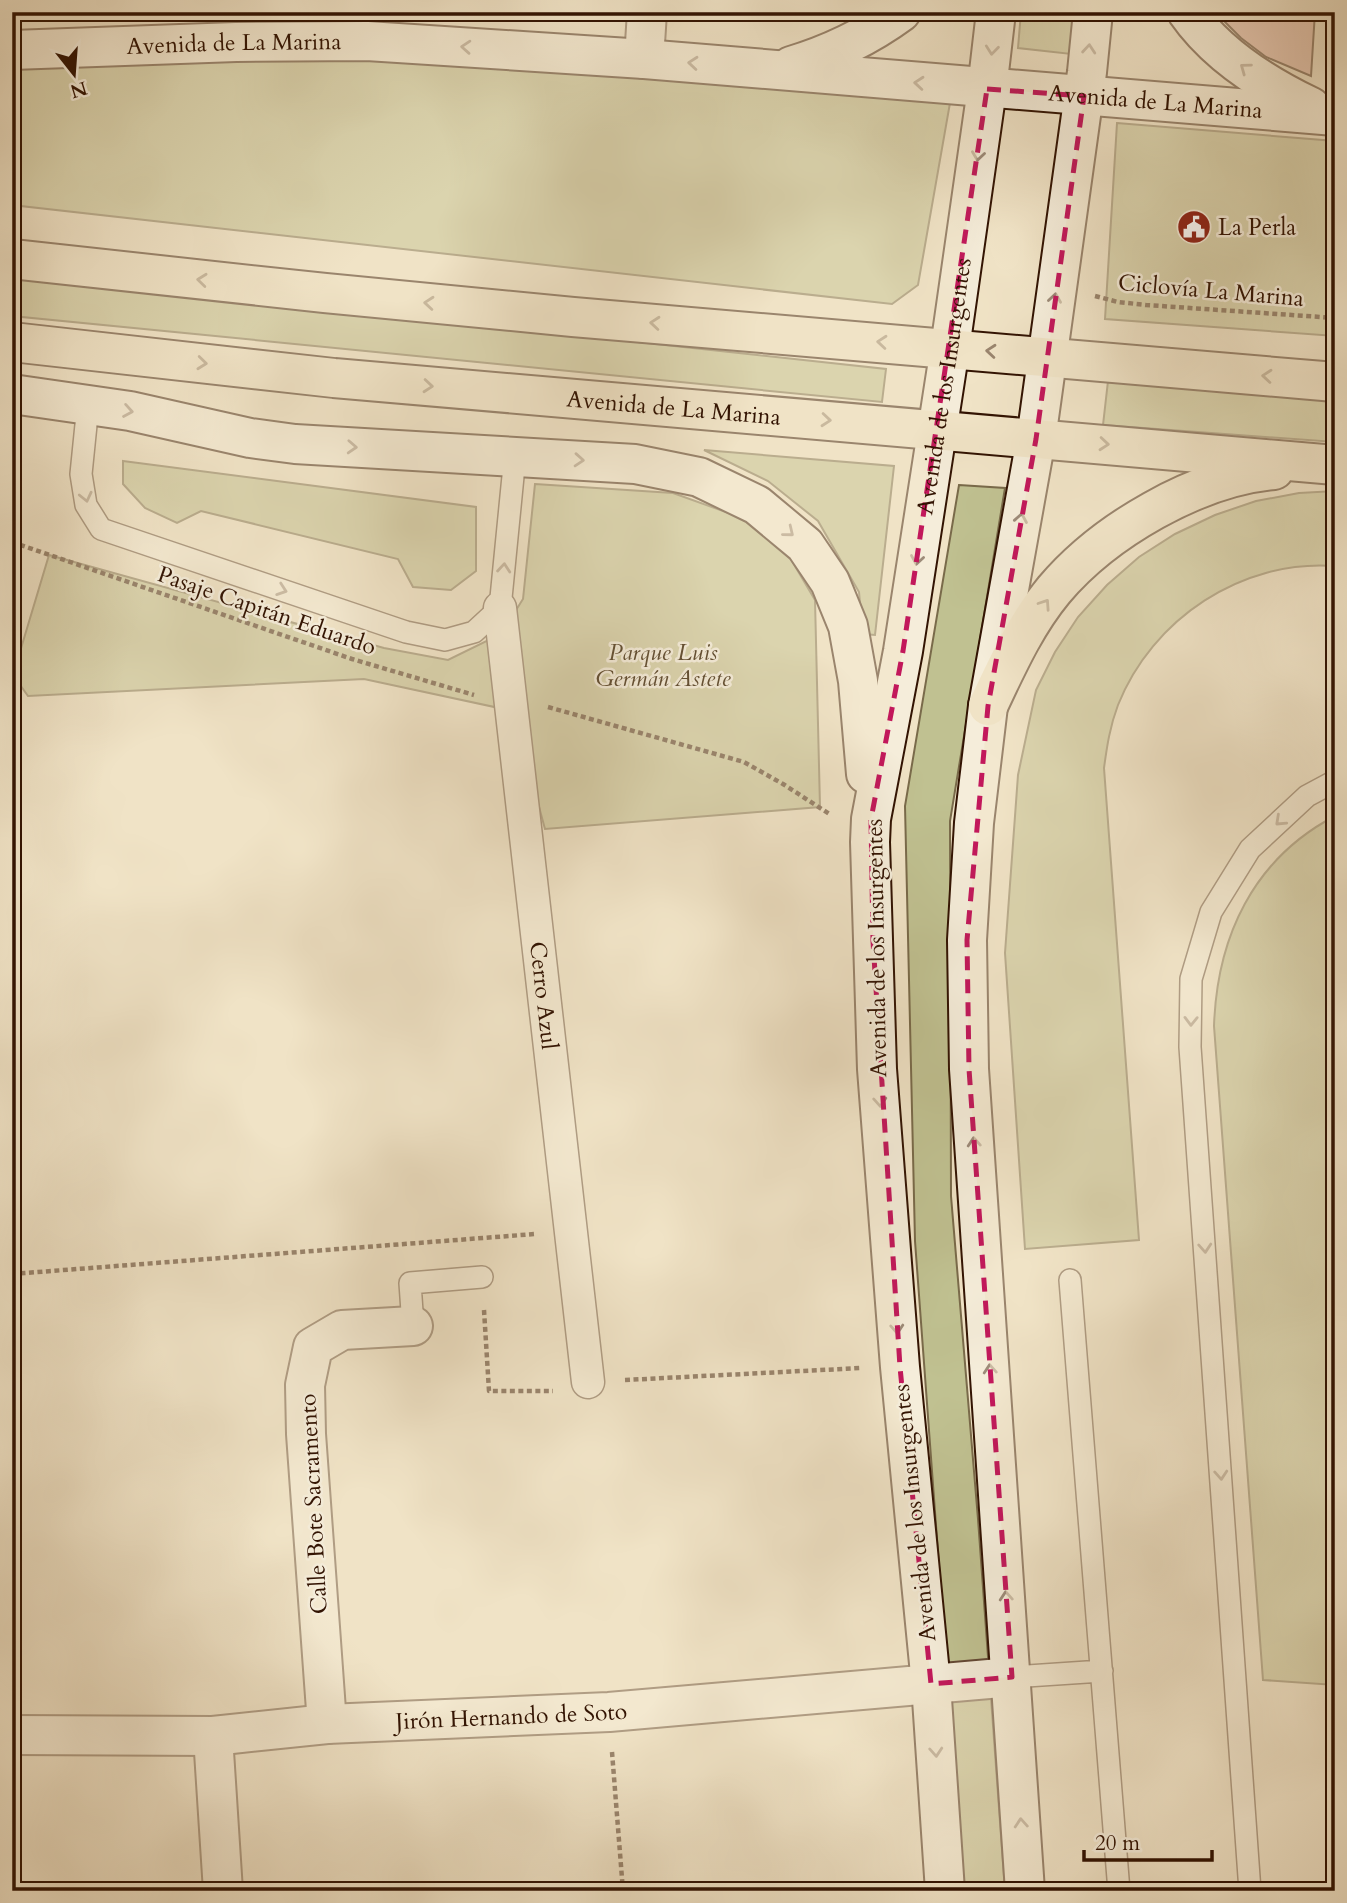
<svg xmlns="http://www.w3.org/2000/svg" width="1347" height="1903" viewBox="0 0 1347 1903" font-family="Cardo,serif">
<style>
.green{fill:#c0c191;stroke:#796a4a;stroke-width:2}
.building{fill:#ddac9c;stroke:#321302;stroke-width:2}
.lines{fill:none;stroke-linecap:round;stroke-linejoin:round}
.service-casing{stroke:#624733;stroke-width:24}
.pedestrian-casing{stroke:#624733;stroke-width:35}
.minor-casing{stroke:#624733;stroke-width:42}
.secondary-casing{stroke:#321302;stroke-width:42}
.primary-casing{stroke:#321302;stroke-width:42}
.path{stroke:#321302;stroke-width:4.5;stroke-dasharray:5 3.5;stroke-linecap:butt}
.service{stroke:#f5edda;stroke-width:21}
.pedestrian{stroke:#f5edda;stroke-width:32}
.minor{stroke:#f5edda;stroke-width:38}
.secondary{stroke:#f5edda;stroke-width:38}
.primary{stroke:#f0e3c6;stroke-width:38}
.oneway{stroke:#9d8b79}
.oneway2{stroke:#9a856e}
.marked{fill:none;stroke:#c2185b;stroke-width:5;stroke-dasharray:14 9;stroke-linejoin:round}
.labels{text-anchor:middle;stroke-width:5;stroke-linejoin:round;paint-order:stroke}
.street-label{font-size:23px;fill:#321302;stroke:#f5edda}
.poi-label{font-size:23px;fill:#321302;stroke:#f5edda;text-anchor:start}
.park-label{font-size:23px;font-style:italic;fill:#645034;stroke:#f5edda}
</style>
<rect width="100%" height="100%" fill="#f0e3c6"/>
<filter id="stains"><feTurbulence type="fractalNoise" baseFrequency=".00286" numOctaves="4"/><feColorMatrix values="0 0 0 0 .2 0 0 0 0 .09 0 0 0 0 .02 0 0 0 .5 -.17"/></filter>
<radialGradient id="worn" r=".72"><stop offset=".6" stop-color="#630" stop-opacity="0"/><stop offset="1" stop-color="#630" stop-opacity=".3"/></radialGradient>
<!-- green -->
<path class="green" d="M1021,12H1075L1071,54L1018,48Z
M97,58L474,59L950,103L918,285L892,304L12,205V64Z
M1117,123L1335,141V336L1105,319Z
M12,274L886,369L882,402L12,316Z
M1108,381L1335,399V442L1103,425Z
M704,450L894,466L875,635L863,634L859,592L818,521L768,481Z
M123,461L476,507V571L451,590L413,587L398,559L201,511L177,523L145,508L123,484Z
M535,484L673,493L773,529L815,600L820,807L545,829L513,711L364,679L28,696L13,675L49,555L384,648L448,660L501,634L523,599Z
M959,485L1005,488L950,821L951,1196L978,1519L1005,1891H963L915,1241L905,806Z
M1335,491V566C1242,559 1152,619 1118,705C1110,726 1107,746 1104,768L1139,1240L1025,1249L1005,953L1018,775L1036,690L1055,652L1078,617L1107,585L1139,557L1175,534L1215,515L1256,501L1299,493Z
M1335,816V1685L1263,1680L1214,1026C1217,937 1253,859 1335,816Z"/>
<!-- building -->
<path class="building" d="M1215,12H1315L1311,76L1266,57L1241,38Z"/>
<g class="lines">
<!-- service casing -->
<g class="service-casing">
<path id="service" d="M88,405L81,474L86,505L101,529L406,632L445,640L474,632L500,608L515,456
M1070,1280L1119,1891
M413,1326L410,1283L482,1277
M1012,1677L1102,1671
M1250,1891L1190,1047L1191,979L1211,912L1250,849L1307,796L1335,781"/>
</g>
<!-- pedestrian casing -->
<g class="pedestrian-casing">
<g id="pedestrian">
<path id="s1" d="M500,608L588,1382"/>
</g>
</g>
<!-- minor casing -->
<g class="minor-casing">
<g id="minor">
<path d="M644,59L647,12"/>
<path d="M327,1724L306,1434L305,1385L313,1347L342,1330L413,1326"/>
<path id="s2" d="M12,1735L213,1736L327,1724L609,1712L1012,1677"/>
<path d="M213,1736L223,1891"/>
</g>
</g>
<!-- secondary casing -->
<g class="secondary-casing">
<g id="secondary">
<path d="M1187,12C1217,55 1265,85 1311,107"/>
<path id="s3" d="M12,50L236,42L367,41L644,59L1335,116"/>
<path d="M791,66C831,54 867,37 901,12"/>
<path d="M12,394L130,411L250,438L295,444L635,464L699,477L757,505L805,545L830,582L848,626L858,681L866,774"/>
<path id="s4" d="M945,1891L931,1684L900,1367L877,1069L870,842L871,819L903,651L950,348L987,89L996,12"/>
<path d="M1025,1891L969,1069L967,940L974,823L988,706L1036,439L1087,72L1093,12"/>
</g>
</g>
<!-- primary casing -->
<g class="primary-casing">
<g id="primary">
<path d="M12,259L325,293L573,317L1335,382"/>
<path id="s5" d="M12,342L334,378L1335,465"/>
<path d="M988,706C1007,666 1025,625 1054,590C1104,531 1196,477 1274,470"/>
</g>
</g>
<!-- path -->
<path class="path" d="M1095,296L1118,302L1146,305L1335,318
M12,542L352,659L474,695
M548,707L744,762L783,784L831,815
M12,1274L535,1234
M484,1310L489,1391H553
M625,1380L861,1368
M612,1752L623,1891"/>
<!-- service -->
<use href="#service" class="service"/>
<!-- pedestrian -->
<use href="#pedestrian" class="pedestrian"/>
<!-- minor -->
<use href="#minor" class="minor"/>
<!-- secondary -->
<use href="#secondary" class="secondary"/>
<!-- primary -->
<use href="#primary" class="primary"/>
</g>
<!-- one-way arrows -->
<defs><path id="oneway-chevron" d="M-2-3.5L2.5 0L-2 3.5" fill="none" stroke-width="1.6" stroke-linecap="round" stroke-linejoin="round" transform="scale(1.75)"/></defs>
<g class="oneway">
<use href="#oneway-chevron" transform="translate(466 47) rotate(-176)"/>
<use href="#oneway-chevron" transform="translate(1089 49) rotate(-85)"/>
<use href="#oneway-chevron" transform="translate(992 50) rotate(96)"/>
<use href="#oneway-chevron" transform="translate(693 63) rotate(-175)"/>
<use href="#oneway-chevron" transform="translate(1245 68) rotate(-144)"/>
<use href="#oneway-chevron" transform="translate(919 83) rotate(-175)"/>
<use href="#oneway-chevron" transform="translate(978 156) rotate(98)"/>
<use href="#oneway-chevron" transform="translate(1055 298) rotate(-82)"/>
<use href="#oneway-chevron" transform="translate(128 411) rotate(10)"/>
<use href="#oneway-chevron" transform="translate(352 447) rotate(3)"/>
<use href="#oneway-chevron" transform="translate(579 460) rotate(4)"/>
<use href="#oneway-chevron" transform="translate(86 497) rotate(77)"/>
<use href="#oneway-chevron" transform="translate(1021 518) rotate(-80)"/>
<use href="#oneway-chevron" transform="translate(789 532) rotate(39)"/>
<use href="#oneway-chevron" transform="translate(917 560) rotate(99)"/>
<use href="#oneway-chevron" transform="translate(504 568) rotate(-85)"/>
<use href="#oneway-chevron" transform="translate(282 590) rotate(19)"/>
<use href="#oneway-chevron" transform="translate(1280 821) rotate(137)"/>
<use href="#oneway-chevron" transform="translate(1191 1021) rotate(91)"/>
<use href="#oneway-chevron" transform="translate(880 1102) rotate(86)"/>
<use href="#oneway-chevron" transform="translate(974 1142) rotate(-94)"/>
<use href="#oneway-chevron" transform="translate(1205 1248) rotate(86)"/>
<use href="#oneway-chevron" transform="translate(897 1329) rotate(86)"/>
<use href="#oneway-chevron" transform="translate(990 1369) rotate(-94)"/>
<use href="#oneway-chevron" transform="translate(1221 1475) rotate(86)"/>
<use href="#oneway-chevron" transform="translate(1006 1596) rotate(-94)"/>
<use href="#oneway-chevron" transform="translate(936 1752) rotate(86)"/>
<use href="#oneway-chevron" transform="translate(1021 1823) rotate(-94)"/>
</g>
<g class="oneway2">
<use href="#oneway-chevron" transform="translate(202 280) rotate(-174)"/>
<use href="#oneway-chevron" transform="translate(429 303) rotate(-175)"/>
<use href="#oneway-chevron" transform="translate(655 323) rotate(-175)"/>
<use href="#oneway-chevron" transform="translate(882 342) rotate(-175)"/>
<use href="#oneway-chevron" transform="translate(991 351) rotate(-175)"/>
<use href="#oneway-chevron" transform="translate(202 363) rotate(6)"/>
<use href="#oneway-chevron" transform="translate(1267 376) rotate(-175)"/>
<use href="#oneway-chevron" transform="translate(428 386) rotate(5)"/>
<use href="#oneway-chevron" transform="translate(826 420) rotate(5)"/>
<use href="#oneway-chevron" transform="translate(1104 444) rotate(5)"/>
<use href="#oneway-chevron" transform="translate(1045 604) rotate(-56)"/>
</g>
<!-- marked area -->
<path d="M0 0H1347V1903H0ZM987,89L1084,96L1036,439L988,706L967,940L969,1069L1012,1677L931,1684L900,1367L873,941L871,819L903,651Z" fill="#f0e3c6" fill-opacity=".55" fill-rule="evenodd"/>
<path class="marked" d="M987,89L1084,96L1036,439L988,706L967,940L969,1069L1012,1677L931,1684L900,1367L873,941L871,819L903,651Z"/>
<!-- icons -->
<defs>
<g id="civic-disc" transform="scale(1.75)"><circle r="9.5" fill="#8f2418" stroke="#f5edda"/><path d="M-.6-6.5H3V-4.5H.6V-3L4-1V1h2V6H-6V1h2V-1L-.6-3ZM-1.2 2.5V6h2.4V2.5Z" fill="#fff"/></g>
</defs>
<g fill-rule="evenodd">
<use href="#civic-disc" x="1194" y="227"/>
</g>
<g class="labels">
<!-- street labels -->
<g class="street-label">
<text dy="8" stroke="none"><textPath href="#s3" startOffset="222">Avenida de La Marina</textPath></text>
<text dy="8" stroke="none"><textPath href="#s3" startOffset="1146">Avenida de La Marina</textPath></text>
<text transform="translate(1211 290) rotate(5)" y="8">Ciclovía La Marina</text>
<text dy="8" stroke="none"><textPath href="#s4" startOffset="1514">Avenida de los Insurgentes</textPath></text>
<text dy="8" stroke="none"><textPath href="#s5" startOffset="665">Avenida de La Marina</textPath></text>
<text transform="translate(267 610) rotate(19)" y="8">Pasaje Capitán Eduardo</text>
<text transform="translate(876 948) rotate(-91)" y="8">Avenida de los Insurgentes</text>
<text dy="8" stroke="none"><textPath href="#s1" startOffset="390">Cerro Azul</textPath></text>
<text transform="translate(313 1504) rotate(-93)" y="8">Calle Bote Sacramento</text>
<text transform="translate(914 1513) rotate(-96)" y="8">Avenida de los Insurgentes</text>
<text dy="8" stroke="none"><textPath href="#s2" startOffset="500">Jirón Hernando de Soto</textPath></text>
</g>
<!-- poi labels -->
<g class="poi-label">
<text x="1218" y="235">La Perla</text>
</g>
<!-- park labels -->
<g class="park-label">
<text x="663" y="660">Parque Luis<tspan x="663" dy="26">Germán Astete</tspan></text>
</g>
</g>
<!-- margin -->
<rect width="1347" height="1903" fill="none" stroke="#f0e3c6" stroke-width="42"/>
<rect x="14" y="14" width="1319" height="1875" fill="none" stroke="#321302" stroke-width="3.5"/>
<rect x="21" y="21" width="1305" height="1861" fill="none" stroke="#321302" stroke-width="2"/>
<!-- north arrow -->
<g transform="translate(74 74) rotate(163)" stroke="#f5edda" stroke-width="5" paint-order="stroke">
<path d="M0-5L12 26L0 18L-12 26Z" fill="#321302"/>
<text y="-10" font-size="19" font-weight="bold" text-anchor="middle" fill="#321302">N</text>
</g>
<!-- scale -->
<path d="M1084 1850v10h128v-10" fill="none" stroke="#321302" stroke-width="3.5"/>
<text x="1095" y="1850" font-size="21" fill="#321302" stroke="#f5edda" stroke-width="5" paint-order="stroke">20 m</text>
<rect width="100%" height="100%" filter="url(#stains)"/>
<rect width="100%" height="100%" fill="url(#worn)"/>
</svg>
